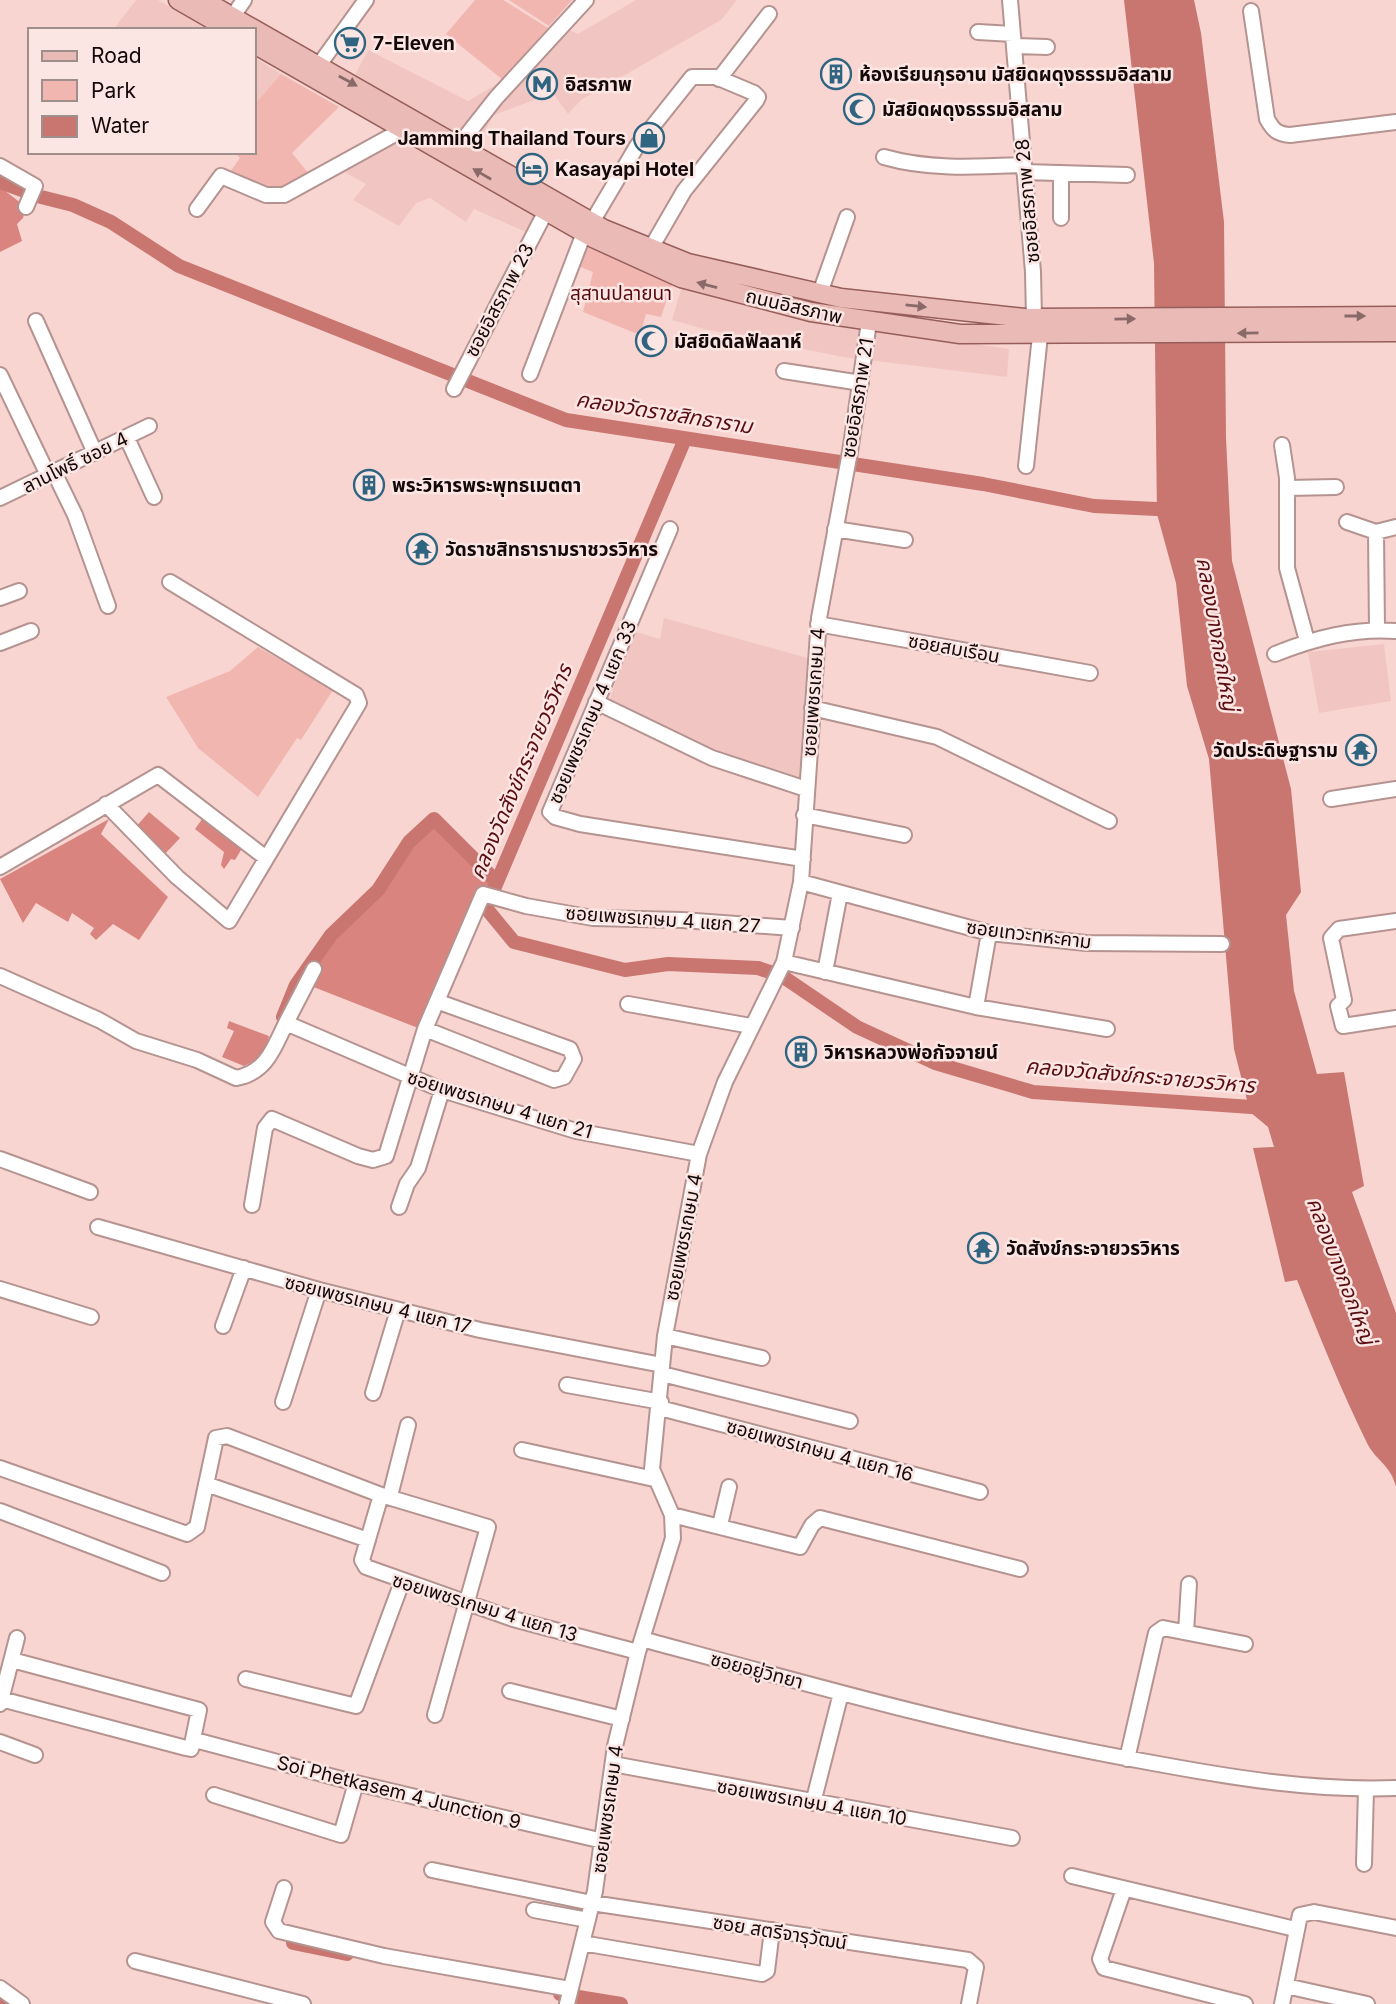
<svg xmlns="http://www.w3.org/2000/svg" width="1396" height="2004" viewBox="0 0 1396 2004" font-family="Inter,'Noto Sans Thai',sans-serif">
<style>
.built{fill:#f1c6c2}
.green{fill:#f2b6b1}
.forest{fill:#d9847e}
.water{fill:#c97671}
.lines{fill:none;stroke-linecap:round;stroke-linejoin:round}
.canal{stroke:#c97671;stroke-width:14}
.minor-casing{stroke:#b49390;stroke-width:18}
.major-casing{stroke:#965e5a;stroke-width:21}
.minor{stroke:#fff;stroke-width:14}
.major{stroke:#eabab6;stroke-width:18}
.oneway{fill:#896a68}
.labels{text-anchor:middle;stroke-width:5;stroke-linejoin:round;paint-order:stroke}
.poi-label{font-size:19px;font-weight:bold;fill:#130908;stroke:#fbe6e4;text-anchor:start}
.street-label{font-size:19px;fill:#130908;stroke:#fbe6e4}
.park-label{font-size:19px;fill:#56090e;stroke:#fbe6e4}
.water-label{font-size:21px;font-style:italic;fill:#5a0d11;stroke:#fbe6e4}
</style>
<rect width="100%" height="100%" fill="#f8d5d1"/>
<!-- built -->
<path class="built" d="M136,0H158L208,30H113Z
M636,0H737L721,20L581,100L568,114L553,93L494,115L477,144L354,77L368,50L468,101L533,63L565,28L578,34Z
M254,57L281,74L254,105Z
M396,139L539,212L528,233L474,209L466,222L430,198L416,203L399,226L353,200L366,184L341,170Z
M683,283L777,313L1009,349L1007,377L843,357L704,329L672,320Z
M664,618L811,659L802,786L744,768L609,701L633,631L660,639Z
M1384,644L1391,701L1319,713L1308,652Z"/>
<!-- green -->
<path class="green" d="M475,0H503L548,28L503,80L446,34Z
M509,0H572L549,26Z
M281,74L339,107L292,153L310,175C272,200 268,191 230,172L240,158L234,152H254V105Z
M587,247L673,281L661,317L646,314L640,335L583,312L593,272L578,266Z
M258,647L333,690L301,740L297,738L258,797L198,748L166,697L230,671Z"/>
<!-- forest -->
<path class="forest" d="M0,187L26,207L23,218L17,224L22,241L0,252Z
M149,812L180,838L161,858L134,829Z
M205,815L244,845L235,860L231,859L224,869L221,865L224,852L195,829Z
M109,819L101,834L168,897L139,940L113,924L96,940L90,934L94,928L72,913L68,922L36,903L23,923L0,879Z
M433,824L492,884L418,1028L311,986L317,962Z
M229,1021L269,1036C266,1053 260,1059 244,1066L222,1057L234,1031L227,1028Z"/>
<!-- water -->
<path class="water" d="M1124,0H1194L1201,33L1224,222L1226,438L1232,561L1291,789L1301,892L1286,915L1294,991L1317,1074L1344,1072L1364,1186L1352,1192L1396,1313V1487C1391,1465 1376,1461 1367,1443C1341,1390 1319,1335 1297,1280L1285,1282L1253,1148L1274,1147L1268,1127L1250,1112L1234,1049L1209,759L1187,686L1176,583L1157,514L1154,263Z"/>
<g class="lines">
<!-- canal -->
<path class="canal" d="M0,182L41,197L73,205L111,222L179,266L566,420L983,484L1094,506L1177,510
M685,439L486,908L514,942L625,970L668,964L758,968L782,976L857,1027L935,1063L1033,1092L1266,1108
M283,1017L296,985L331,935L378,890L409,842L434,819L497,882
M293,1943L347,1954
M560,1994L621,2004
M0,2004H1"/>
<!-- minor casing -->
<g class="minor-casing">
<path id="minor" d="M1010,0L1033,272L1034,318
M1251,11L1267,119C1273,130 1277,134 1290,135L1396,122
M228,23L244,0
M978,32L1013,34
M1014,46L1047,47
M319,65L366,0
M719,79L769,14
M459,145L496,98L586,0
M884,157C929,170 977,167 1023,165
M0,166L35,186L26,207
M1024,172L1127,175
M1061,173V218
M197,209L221,176L266,195H284L404,129
M592,222L637,146L692,77H716L754,93L758,97L756,101L684,191L651,248
M820,293L847,217
M36,321L95,453
M784,371L861,383
M530,374L584,233
M0,375L48,475
M454,389L546,211
M127,438L154,497
M1282,445L1287,478V568L1307,641
M1026,466L1040,336
M54,472L75,515L108,606
M1287,488L1336,487
M0,498L149,426
M1347,522L1376,532L1396,527
M670,529L550,812L555,817L580,824L803,859
M835,529L905,540
M1376,532L1377,630
M0,598L19,591
M818,624L1090,673
M0,643L31,631
M1275,654C1315,638 1353,628 1396,631
M596,702L712,758L806,789
M812,708L937,737L1109,821
M1331,799L1396,789
M106,804L177,877L229,921L359,703L356,695L170,582
M804,815L904,835
M0,867L158,775L266,858
M801,882L989,933L1086,943L1222,944
M1396,921L1339,929L1331,938L1344,1000L1338,1006L1343,1026L1396,1018
M784,962L976,1007L1107,1029
M314,969L286,1023L442,1090L576,1131L699,1154
M825,972L840,893
M0,976L99,1020L136,1041L197,1060L236,1078C266,1073 274,1048 286,1023
M628,1004L751,1026
M976,1007L989,933
M425,1029L554,1080L564,1077L574,1059L570,1049L439,1002
M0,1159L90,1192
M252,1205L265,1128L272,1119L358,1156L373,1160L386,1156L425,1029L483,894L526,906L593,918L682,920L792,928
M399,1207L407,1184L418,1168L442,1090
M98,1227L319,1290L480,1330L662,1365
M0,1289L91,1317
M223,1326L244,1268
M665,1336L762,1358
M662,1374L850,1421
M567,1385L661,1402
M373,1393L398,1310
M283,1402L319,1290
M660,1408L980,1492
M522,1450L654,1479
M0,1468L187,1534L197,1527L216,1438L227,1436L381,1495L488,1527L435,1715
M206,1484L368,1540
M381,1495L362,1560L366,1567L513,1619L638,1652
M390,1496L408,1425
M0,1511L162,1573
M672,1515L800,1547L812,1525L820,1518L1020,1569
M720,1525L729,1487
M1186,1632L1189,1584
M642,1639C811,1685 980,1733 1153,1763C1234,1778 1314,1791 1396,1788
M246,1679L356,1706L402,1582
M510,1691L622,1719
M1,1699L186,1748L191,1749L199,1710L12,1660
M0,1704L17,1638
M195,1740L356,1783L603,1841
M0,1742L35,1755
M1127,1759L1156,1633L1163,1628L1245,1644
M613,1764L1012,1838
M214,1795L341,1835L356,1783
M813,1803L841,1693
M1364,1864L1366,1789
M432,1870L592,1903L968,1960L976,1967L969,2004
M1072,1876L1295,1929
M284,1888L273,1922L279,1931L384,1956L570,1989
M1124,1889L1100,1959L1104,1968L1245,2004
M534,1910L588,1920
M582,1943L762,1974L767,1971L772,1930
M135,1961L303,2004
M1286,1986L1367,2004
M0,1988L22,2004
M567,2004L595,1891L615,1746L638,1652L673,1538L672,1515L652,1469L665,1336L699,1154L725,1082L784,962L801,882L819,618L850,452L869,322
M1282,2004L1300,1915L1314,1912L1396,1928"/>
</g>
<!-- major casing -->
<g class="major-casing">
<path id="major" d="M178,0L230,30
M203,0L604,229L688,263L841,298L1025,318L1396,316
M254,44L593,238L681,278L811,312L960,334L1396,332"/>
</g>
<!-- minor -->
<use href="#minor" class="minor"/>
<!-- major -->
<use href="#major" class="major"/>
</g>
<!-- one-way arrows -->
<defs><path id="oneway-solid" d="M-6-.8H1V-3.2L6.5 0L1 3.2V.8H-6Z" transform="scale(1.75)"/></defs>
<g class="oneway">
<use href="#oneway-solid" transform="translate(348 81) rotate(29)"/>
<use href="#oneway-solid" transform="translate(482 174) rotate(-150)"/>
<use href="#oneway-solid" transform="translate(707 285) rotate(-165)"/>
<use href="#oneway-solid" transform="translate(916 306) rotate(6)"/>
<use href="#oneway-solid" transform="translate(1355 316)"/>
<use href="#oneway-solid" transform="translate(1125 319) rotate(-1)"/>
<use href="#oneway-solid" transform="translate(1248 333) rotate(179)"/>
</g>
<!-- icons -->
<defs>
<g id="supermarket-ring" transform="scale(1.575)"><circle r="9.5" fill="#fbe6e4" stroke="#306581" stroke-width="1.5"/><path d="M-6-5.5h2.5l.6 2H6L4.5 2H-2.5L-4.4-4H-6ZM-1.5 3.2a1.3 1.3 0 1 0 .1 0ZM3 3.2a1.3 1.3 0 1 0 .1 0Z" fill="#306581"/></g>
<g id="building-ring" transform="scale(1.575)"><circle r="9.5" fill="#fbe6e4" stroke="#306581" stroke-width="1.5"/><path d="M-4-6H4V6H1V3H-1V6H-4ZM-2.5-4.3h1.7v1.8h-1.7ZM.8-4.3h1.7v1.8H.8ZM-2.5-1h1.7V.8h-1.7ZM.8-1h1.7V.8H.8Z" fill="#306581"/></g>
<g id="metro-ring" transform="scale(1.575)"><circle r="9.5" fill="#fbe6e4" stroke="#306581" stroke-width="1.5"/><path d="M-5.5 5V-5H-3L0 0L3-5H5.5V5H3V-.5L0 4L-3-.5V5Z" fill="#306581"/></g>
<g id="mosque-ring" transform="scale(1.575)"><circle r="9.5" fill="#fbe6e4" stroke="#306581" stroke-width="1.5"/><path d="M3.5-4.9A6 6 0 1 0 3.5 4.9A5 5 0 1 1 3.5-4.9Z" fill="#306581"/></g>
<g id="shop-ring" transform="scale(1.575)"><circle r="9.5" fill="#fbe6e4" stroke="#306581" stroke-width="1.5"/><path d="M-5-2.5h2.3a2.7 3.5 0 0 1 5.4 0H5L5.5 6h-11ZM-1.5-2.5h3a1.5 2.3 0 0 0-3 0Z" fill="#306581"/></g>
<g id="hotel-ring" transform="scale(1.575)"><circle r="9.5" fill="#fbe6e4" stroke="#306581" stroke-width="1.5"/><path d="M-6-4.5h1.5V1H6V5H4.5V3h-9V5H-6ZM-4 0a1.8 1.8 0 1 1 3.6 0ZM.5 0V-2.5h3Q6-2.5 6 0Z" fill="#306581"/></g>
<g id="temple-ring" transform="scale(1.575)"><circle r="9.5" fill="#fbe6e4" stroke="#306581" stroke-width="1.5"/><path d="M0-6L5-2H3V0L6.5 2.5H4V6H1.5V3h-3V6H-4V2.5H-6.5L-3 0V-2H-5Z" fill="#306581"/></g>
</defs>
<g fill-rule="evenodd">
<use href="#supermarket-ring" x="350" y="43"/>
<use href="#building-ring" x="836" y="74"/>
<use href="#metro-ring" x="542" y="84"/>
<use href="#mosque-ring" x="859" y="109"/>
<use href="#shop-ring" x="649" y="138"/>
<use href="#hotel-ring" x="532" y="169"/>
<use href="#mosque-ring" x="651" y="341"/>
<use href="#building-ring" x="369" y="485"/>
<use href="#temple-ring" x="422" y="549"/>
<use href="#temple-ring" x="1361" y="750"/>
<use href="#building-ring" x="801" y="1052"/>
<use href="#temple-ring" x="983" y="1248"/>
</g>
<g class="labels">
<!-- poi labels -->
<g class="poi-label">
<text x="373" y="50">7-Eleven</text>
<text x="859" y="81">ห้องเรียนกุรอาน มัสยิดผดุงธรรมอิสลาม</text>
<text x="565" y="91">อิสรภาพ</text>
<text x="882" y="116">มัสยิดผดุงธรรมอิสลาม</text>
<text x="626" y="145" text-anchor="end">Jamming Thailand Tours</text>
<text x="555" y="176">Kasayapi Hotel</text>
<text x="674" y="348">มัสยิดดิลฟัลลาห์</text>
<text x="392" y="492">พระวิหารพระพุทธเมตตา</text>
<text x="445" y="556">วัดราชสิทธารามราชวรวิหาร</text>
<text x="1338" y="757" text-anchor="end">วัดประดิษฐาราม</text>
<text x="824" y="1059">วิหารหลวงพ่อกัจจายน์</text>
<text x="1006" y="1255">วัดสังข์กระจายวรวิหาร</text>
</g>
<!-- street labels -->
<g class="street-label">
<text transform="translate(1027 201) rotate(-95)" y="7">ซอยอิสรภาพ 28</text>
<text transform="translate(499 300) rotate(-62)" y="7">ซอยอิสรภาพ 23</text>
<text transform="translate(794 306) rotate(13)" y="7">ถนนอิสรภาพ</text>
<text transform="translate(857 398) rotate(-81)" y="7">ซอยอิสรภาพ 21</text>
<text transform="translate(75 462) rotate(-26)" y="7">ลานโพธิ์ ซอย 4</text>
<text transform="translate(954 648) rotate(10)" y="7">ซอยสมเรือน</text>
<text transform="translate(813 692) rotate(-86)" y="7">ซอยเพชรเกษม 4</text>
<text transform="translate(592 712) rotate(-67)" y="7">ซอยเพชรเกษม 4 แยก 33</text>
<text transform="translate(663 919) rotate(4)" y="7">ซอยเพชรเกษม 4 แยก 27</text>
<text transform="translate(1029 934) rotate(7)" y="7">ซอยเทวะทหะคาม</text>
<text transform="translate(500 1104) rotate(17)" y="7">ซอยเพชรเกษม 4 แยก 21</text>
<text transform="translate(683 1237) rotate(-79)" y="7">ซอยเพชรเกษม 4</text>
<text transform="translate(378 1304) rotate(14)" y="7">ซอยเพชรเกษม 4 แยก 17</text>
<text transform="translate(820 1450) rotate(15)" y="7">ซอยเพชรเกษม 4 แยก 16</text>
<text transform="translate(485 1607) rotate(17)" y="7">ซอยเพชรเกษม 4 แยก 13</text>
<text transform="translate(757 1670) rotate(15)" y="7">ซอยอยู่วิทยา</text>
<text transform="translate(399 1792) rotate(14)" y="7">Soi Phetkasem 4 Junction 9</text>
<text transform="translate(812 1802) rotate(10)" y="7">ซอยเพชรเกษม 4 แยก 10</text>
<text transform="translate(607 1809) rotate(-82)" y="7">ซอยเพชรเกษม 4</text>
<text transform="translate(780 1932) rotate(9)" y="7">ซอย สตรีจารุวัฒน์</text>
</g>
<!-- park labels -->
<g class="park-label">
<text x="621" y="300">สุสานปลายนา</text>
</g>
<!-- water labels -->
<g class="water-label">
<text transform="translate(664 413) rotate(9)" y="7">คลองวัดราชสิทธาราม</text>
<text transform="translate(1217 634) rotate(80)" y="7">คลองบางกอกใหญ่</text>
<text transform="translate(521 772) rotate(-67)" y="7">คลองวัดสังข์กระจายวรวิหาร</text>
<text transform="translate(1140 1076) rotate(5)" y="7">คลองวัดสังข์กระจายวรวิหาร</text>
<text transform="translate(1341 1271) rotate(69)" y="7">คลองบางกอกใหญ่</text>
</g>
</g>
<!-- legend -->
<rect x="28" y="28" width="228" height="126" fill="#fbe6e4" stroke="#9e8e8c" stroke-width="2"/>
<rect x="42" y="51" width="35" height="10" fill="#eabab6" stroke="#9e8e8c" stroke-width="2"/>
<text x="91" y="63" font-size="21" fill="#130908">Road</text>
<rect x="42" y="80" width="35" height="21" fill="#f2b6b1" stroke="#9e8e8c" stroke-width="2"/>
<text x="91" y="98" font-size="21" fill="#130908">Park</text>
<rect x="42" y="116" width="35" height="21" fill="#c97671" stroke="#9e8e8c" stroke-width="2"/>
<text x="91" y="133" font-size="21" fill="#130908">Water</text>
</svg>
